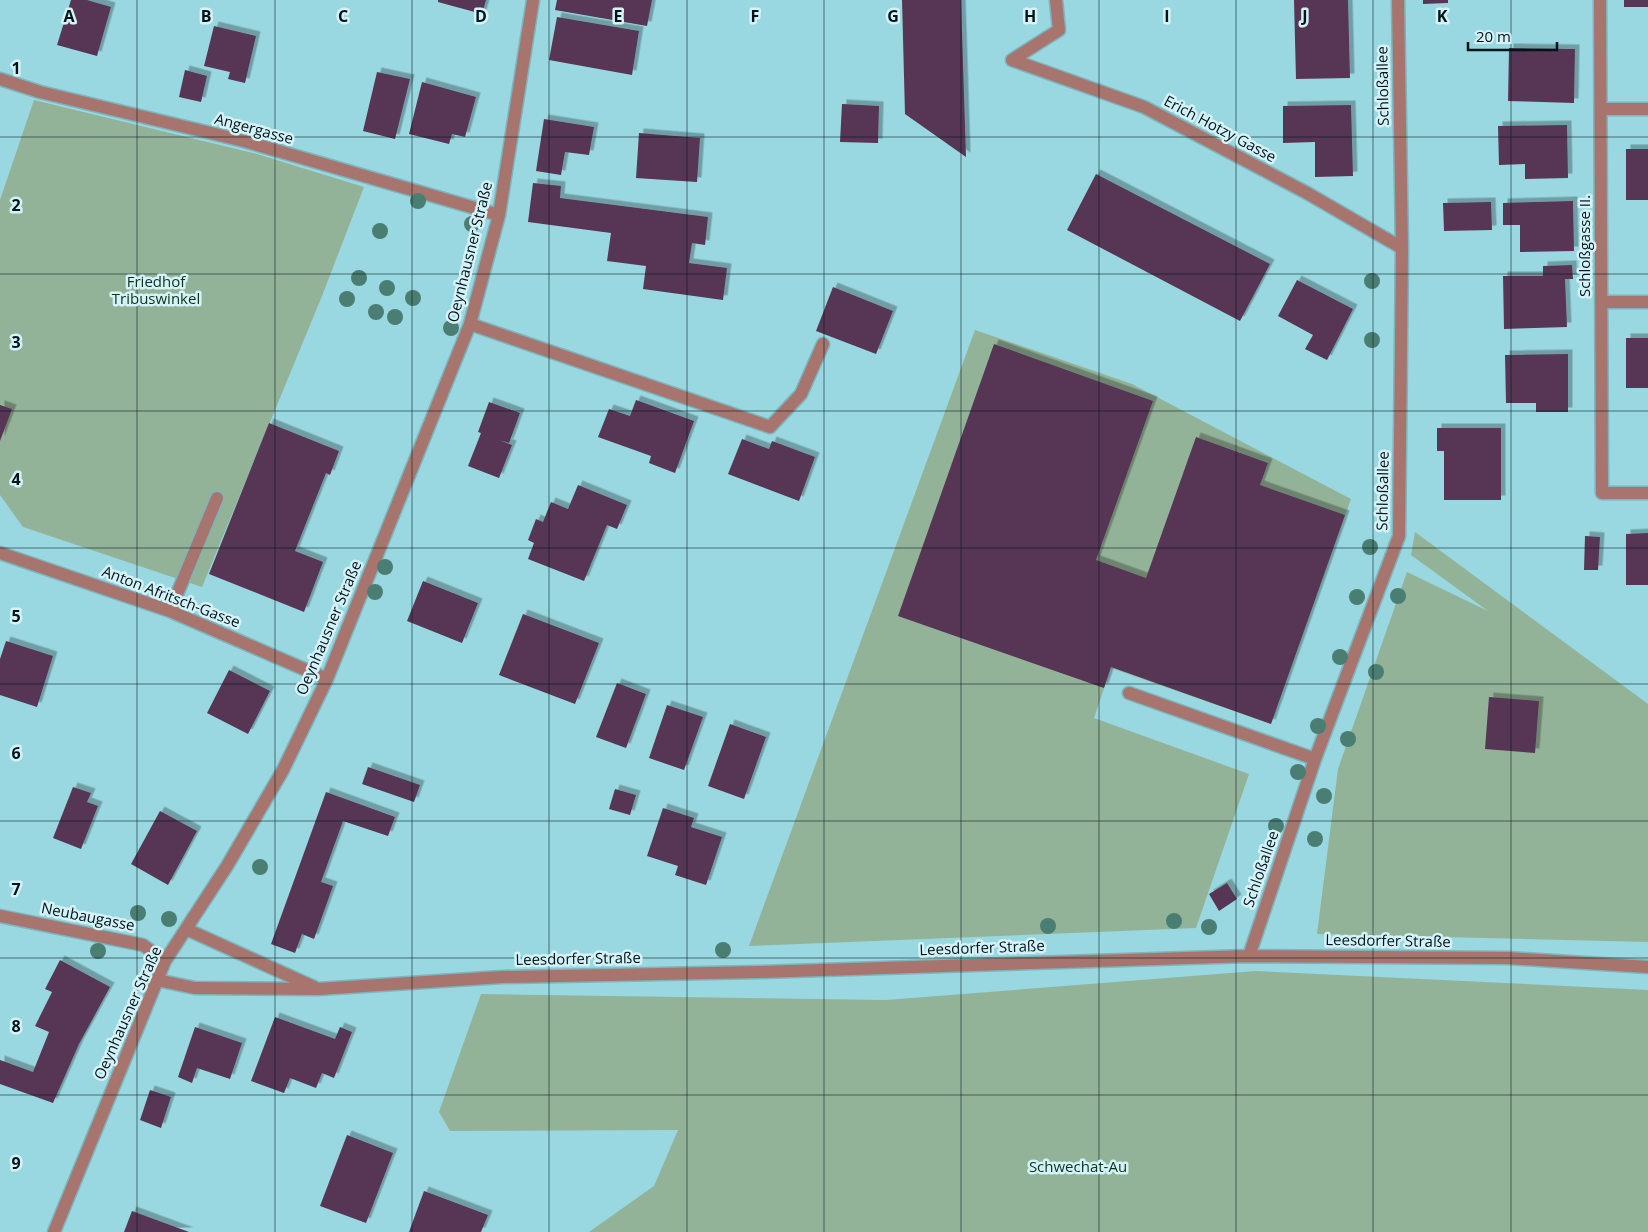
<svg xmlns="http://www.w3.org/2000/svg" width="1648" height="1232" viewBox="0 0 1648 1232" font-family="'Open Sans',sans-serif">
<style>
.green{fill:#93b398}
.building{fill:#563654;filter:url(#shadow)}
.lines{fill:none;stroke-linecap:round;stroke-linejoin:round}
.minor-casing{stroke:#7db4bd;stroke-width:15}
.minor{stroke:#a7756d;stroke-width:12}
.tree{fill:#4b7e72}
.grid{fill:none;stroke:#001519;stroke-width:1;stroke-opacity:0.55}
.labels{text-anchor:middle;stroke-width:5;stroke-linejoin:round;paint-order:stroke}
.street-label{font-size:15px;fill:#001519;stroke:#d4f2f7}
.park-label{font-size:15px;fill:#0c3518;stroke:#d4f2f7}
.grid-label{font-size:16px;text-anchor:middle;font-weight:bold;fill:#001519;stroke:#d4f2f7;stroke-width:5;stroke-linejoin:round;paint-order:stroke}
</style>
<defs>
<filter id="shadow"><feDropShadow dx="4.5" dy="-4.5" stdDeviation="0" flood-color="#0004"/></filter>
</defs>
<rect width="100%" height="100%" fill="#99d7e1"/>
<!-- green -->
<path class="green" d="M34,100L257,154L364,187L322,296L202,587L23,527L0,495V200Z
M975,330L1132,384L1351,499L1271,724L1111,668L1094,718L1249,774L1196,928L749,946Z
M1415,532L1648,704V942L1317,934L1338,769L1407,572L1488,611L1411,555Z
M1256,971L1648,990V1232H589L654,1186L678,1130L450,1131L439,1112L481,994L886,1000Z"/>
<!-- building -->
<path class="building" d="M71,0H87L111,7L97,56L57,45Z
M438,0H486L482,14L438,2Z
M557,0H652L647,26L555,10Z
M902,0H961L966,157L905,114Z
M1294,0H1348L1350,78L1296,79Z
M1423,0H1448V3L1423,4Z
M1624,0H1648V7H1624Z
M557,17L639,31L632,75L549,60Z
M214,26L256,36L245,83L228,79L230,72L204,66Z
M1509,48L1575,49L1574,103L1508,101Z
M185,70L207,76L201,102L179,97Z
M377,72L410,79L395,139L363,131Z
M422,82L476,97L465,137L452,134L449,144L409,134Z
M842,104L879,106L878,143L840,142Z
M1351,105L1353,176L1315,177V142L1283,143V106Z
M544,119L594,127L589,155L565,152L561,175L536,171Z
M1567,125L1568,178L1525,179V164L1499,165L1498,126Z
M639,133L700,138L697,182L636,178Z
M1626,149H1648V200H1626Z
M1096,174L1270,264L1240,321L1067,230Z
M533,183L561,186L560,198L708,217L705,245L692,243L689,263L727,268L723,300L643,289L646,266L607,261L611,233L528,222Z
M1573,201L1574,251L1520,252V225H1503V203Z
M1491,202L1492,230L1444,231L1443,203Z
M1572,265L1573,279H1565L1567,327L1504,329L1503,276H1543V266Z
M1297,280L1353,309L1327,360L1305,349L1313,335L1278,316Z
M833,287L893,311L876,354L816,331Z
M1626,338H1648V388H1626Z
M994,344L1153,401L1096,560L1146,578L1196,437L1268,463L1260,485L1345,515L1271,724L1111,667L1104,688L898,616Z
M1568,354V412H1536V403H1506L1505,355Z
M636,400L694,421L675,473L649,463L651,456L598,437L609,409L630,416Z
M489,402L520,413L509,443L499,440L512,445L499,478L468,466L481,433L478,432Z
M0,405L12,409L0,441Z
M269,423L339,451L330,475L326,473L295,551L323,562L304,612L209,574Z
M1437,428H1501V500H1444V451H1437Z
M742,439L769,449L772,441L815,457L799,501L728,474Z
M578,485L627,505L617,529L607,525L584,581L528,559L534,543L528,540L536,519L543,522L551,502L568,509Z
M1648,533V585H1626V534Z
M1585,536L1600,537L1598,570H1584Z
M423,581L478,603L462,643L407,621Z
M523,614L599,643L575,704L499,675Z
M6,641L53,656L37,707L0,695V659Z
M229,670L270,691L248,734L207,713Z
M617,683L646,694L626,748L596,737Z
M1489,697L1539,701L1535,753L1485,749Z
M667,705L703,717L684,770L649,758Z
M730,724L766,737L744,799L708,786Z
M368,767L420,785L414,802L362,784Z
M73,787L91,793L87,802L98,806L81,849L53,838Z
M615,789L636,795L630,815L609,809Z
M326,792L395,817L388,836L343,821L321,882L333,886L314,939L302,934L295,953L271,944Z
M663,808L694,818L691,827L722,837L706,885L675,875L678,866L647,856Z
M160,811L197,831L168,885L131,864Z
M1227,883L1237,899L1219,911L1209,894Z
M60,960L110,987L79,1044L53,1103L0,1084V1060L33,1072L49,1032L35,1026L52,992L45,989Z
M275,1017L335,1039L340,1027L352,1032L334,1078L322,1073L316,1088L290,1078L284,1093L251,1081Z
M195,1027L242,1043L230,1079L197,1068L192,1083L178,1077Z
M150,1090L171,1097L161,1128L140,1120Z
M347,1135L393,1153L366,1223L320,1206Z
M424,1191L488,1215L481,1232H409Z
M132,1211L189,1232H124Z"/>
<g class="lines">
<!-- minor casing -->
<g class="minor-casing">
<path id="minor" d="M1600,0L1602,493H1648
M1012,60L1144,107L1307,193L1402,248
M1012,60L1059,30L1056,0
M0,79L40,92L244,141L499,215
M1601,109H1648
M1601,302H1648
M470,324L770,427L801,394L823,344
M0,553L170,611L327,679
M170,611L217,498
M1129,693L1315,759
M0,916L143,945L165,961
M186,929L314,987
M1249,956L1315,759L1399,536L1402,248L1398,0
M157,980L195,988L318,989L502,977L759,972L1249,956L1508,958L1648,967
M54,1232L165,961L227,866L283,770L327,679L470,324L499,215L533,0"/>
</g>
<!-- minor -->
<use href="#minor" class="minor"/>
</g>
<!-- trees -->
<g class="tree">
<circle cx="418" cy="201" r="8"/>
<circle cx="472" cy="224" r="8"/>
<circle cx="380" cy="231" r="8"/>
<circle cx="359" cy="278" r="8"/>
<circle cx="1372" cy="281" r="8"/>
<circle cx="387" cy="288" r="8"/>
<circle cx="413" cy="298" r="8"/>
<circle cx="347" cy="299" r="8"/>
<circle cx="376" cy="312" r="8"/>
<circle cx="395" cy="317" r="8"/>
<circle cx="451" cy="328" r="8"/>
<circle cx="1372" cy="340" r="8"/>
<circle cx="1370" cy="547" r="8"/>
<circle cx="385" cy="567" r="8"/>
<circle cx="375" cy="592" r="8"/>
<circle cx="1398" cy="596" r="8"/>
<circle cx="1357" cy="597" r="8"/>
<circle cx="1340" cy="657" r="8"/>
<circle cx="1376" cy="672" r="8"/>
<circle cx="1318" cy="726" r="8"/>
<circle cx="1348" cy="739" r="8"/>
<circle cx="1298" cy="772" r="8"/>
<circle cx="1324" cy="796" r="8"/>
<circle cx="1276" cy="826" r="8"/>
<circle cx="1315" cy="839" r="8"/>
<circle cx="260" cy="867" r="8"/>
<circle cx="138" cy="913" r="8"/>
<circle cx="169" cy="919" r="8"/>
<circle cx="1174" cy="921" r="8"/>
<circle cx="1048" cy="926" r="8"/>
<circle cx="1209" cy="927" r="8"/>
<circle cx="723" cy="950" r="8"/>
<circle cx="98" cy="951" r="8"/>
</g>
<!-- grid -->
<path class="grid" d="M137,0V1232M275,0V1232M412,0V1232M549,0V1232M687,0V1232M824,0V1232M961,0V1232M1099,0V1232M1236,0V1232M1373,0V1232M1511,0V1232M0,137H1648M0,274H1648M0,411H1648M0,548H1648M0,684H1648M0,821H1648M0,958H1648M0,1095H1648"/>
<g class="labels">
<!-- street labels -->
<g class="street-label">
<text transform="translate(1383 86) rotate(-91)" y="5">Schloßallee</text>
<text transform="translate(254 129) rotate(15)" y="5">Angergasse</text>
<text transform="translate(1220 129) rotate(28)" y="5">Erich Hotzy Gasse</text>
<text transform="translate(1585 246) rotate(-90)" y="5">Schloßgasse II.</text>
<text transform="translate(470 252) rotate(-76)" y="5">Oeynhausner Straße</text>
<text transform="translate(1383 491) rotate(-89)" y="5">Schloßallee</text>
<text transform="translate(171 597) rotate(21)" y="5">Anton Afritsch-Gasse</text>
<text transform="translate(329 628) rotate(-67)" y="5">Oeynhausner Straße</text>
<text transform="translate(1261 869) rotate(-71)" y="5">Schloßallee</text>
<text transform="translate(88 917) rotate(11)" y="5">Neubaugasse</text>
<text transform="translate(1388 941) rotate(1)" y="5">Leesdorfer Straße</text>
<text transform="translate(982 948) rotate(-2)" y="5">Leesdorfer Straße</text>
<text transform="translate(578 959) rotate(-1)" y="5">Leesdorfer Straße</text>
<text transform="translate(128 1013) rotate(-66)" y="5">Oeynhausner Straße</text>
</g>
<!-- park labels -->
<g class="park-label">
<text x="156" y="287">Friedhof<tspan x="156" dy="17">Tribuswinkel</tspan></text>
<text x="1078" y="1172">Schwechat-Au</text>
</g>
</g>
<g class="grid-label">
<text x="69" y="22">A</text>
<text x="206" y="22">B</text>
<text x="343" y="22">C</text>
<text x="481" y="22">D</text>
<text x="618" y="22">E</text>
<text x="755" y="22">F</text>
<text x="893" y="22">G</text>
<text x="1030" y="22">H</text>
<text x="1167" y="22">I</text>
<text x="1305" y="22">J</text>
<text x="1442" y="22">K</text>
<text x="16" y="74">1</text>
<text x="16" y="211">2</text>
<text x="16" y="348">3</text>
<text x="16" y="485">4</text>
<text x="16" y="622">5</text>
<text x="16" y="759">6</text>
<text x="16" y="895">7</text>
<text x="16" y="1032">8</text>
<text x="16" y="1169">9</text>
</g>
<!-- scale -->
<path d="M1468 42v8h89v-8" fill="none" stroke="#001519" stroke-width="2.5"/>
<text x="1476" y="42" font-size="15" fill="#001519" stroke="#d4f2f7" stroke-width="4" paint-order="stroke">20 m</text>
</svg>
